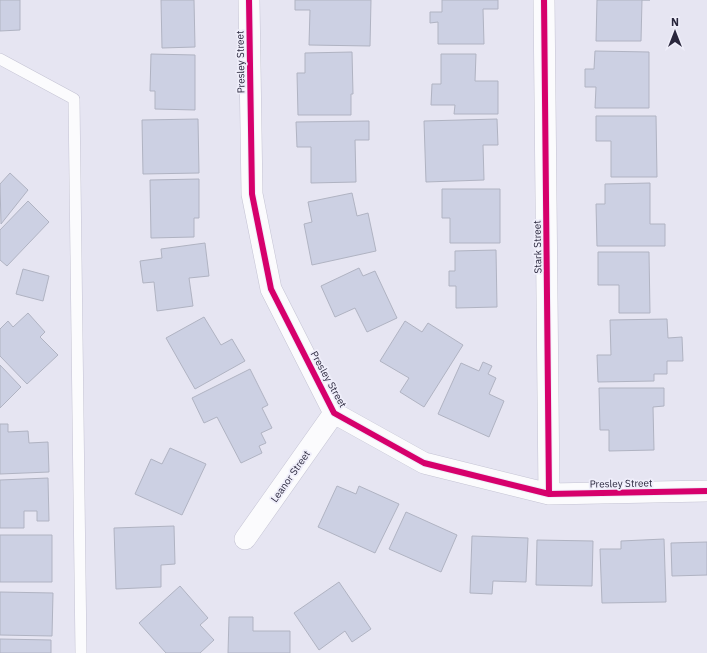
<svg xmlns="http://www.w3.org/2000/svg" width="707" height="653" viewBox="0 0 707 653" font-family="'IBM Plex Sans',sans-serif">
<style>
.building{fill:#ccd0e3;stroke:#b0b3c2}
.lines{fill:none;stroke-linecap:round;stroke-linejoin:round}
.lane-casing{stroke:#c4c3d3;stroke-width:12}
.street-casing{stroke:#c4c3d3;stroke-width:22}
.lane{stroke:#fbfbfd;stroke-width:11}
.street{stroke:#fbfbfd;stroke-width:21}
.cycleway-casing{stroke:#efeefa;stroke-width:8}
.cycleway{stroke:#d6006c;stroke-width:6}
.labels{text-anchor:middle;stroke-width:3.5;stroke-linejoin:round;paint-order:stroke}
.street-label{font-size:10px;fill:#2a273d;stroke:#efeefa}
</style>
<rect width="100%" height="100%" fill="#e6e5f2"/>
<!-- building -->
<path class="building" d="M0,0H20V30L0,31Z
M161,0H194L195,47L162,48Z
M295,0H371L370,46L309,45L310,10H295Z
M442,0H498V9H483L484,44H438V22L430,23V12H442Z
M597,0H650H642L641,41H596Z
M595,51L649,52V108H595L596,87H585V69H594Z
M352,52L353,94H351V115H298L297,73H305V53Z
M151,54L195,55V110L155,109V91H150Z
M441,54H476L475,81H498V114H454L455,105H431L432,84H441Z
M596,116H656L657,177H611V141H596Z
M198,119L199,173L143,174L142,120Z
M497,119L498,145H483L484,180L426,182L424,121Z
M369,121V140H355L356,182L311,183V147H297L296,122Z
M10,173L28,190L1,224L0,184Z
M199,179V218H194V237L151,238L150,180Z
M650,183V224H665V246H597L596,204H605V184Z
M442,189H500V243H450V218H442Z
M352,193L357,216L368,213L376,251L312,265L304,224L312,222L308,202Z
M28,201L49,222L7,266L0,260V230Z
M205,243L209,276L189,278L193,306L157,311L154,282L143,283L140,261L162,258L161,249Z
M496,250L497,307L456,308V286H449V271H455V251Z
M598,252H649L650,313H619V285H598Z
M359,268L363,276L375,271L397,318L367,332L355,308L335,317L321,286Z
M23,269L49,276L43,301L16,294Z
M28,313L45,332L40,337L58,355L27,384L0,356V329L8,321L13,327Z
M204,317L221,345L232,339L245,361L195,389L166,338Z
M667,319L668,338L682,337L683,361H667V374H654V381L598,382L597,355H611L610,320Z
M405,321L422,332L428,323L463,345L424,407L400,392L409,378L380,361Z
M483,362L492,366L488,374L496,378L489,394L504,401L489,437L438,414L461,363L479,371Z
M0,365L21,387L0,408Z
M250,369L268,405L262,408L272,428L261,433L266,443L259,446L262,453L241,463L217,417L204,423L192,398Z
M599,388H664V406L653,407L654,450L609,451V430H600Z
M0,424H8V432L28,431L29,443L48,442L49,472L0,474Z
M170,448L206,464L182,515L135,494L151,459L162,464Z
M48,478L49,521H37V511H24V528H0V480Z
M337,486L356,494L359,486L399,504L375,553L318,527Z
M406,512L457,535L441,572L389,549Z
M174,526L175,564L161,565V587L116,589L114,528Z
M0,535H52V582H0Z
M472,536L528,538L526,582L493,581L492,594L470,593Z
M664,539L666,602L602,603L600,549H621V541Z
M537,540L593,541L592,586L536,585Z
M707,542V575L672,576L671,543Z
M339,582L371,629L352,642L345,631L319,650L294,613Z
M180,586L208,618L200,625L214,640L200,653H166L139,623Z
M0,592L53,593L52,636L0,635Z
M229,617H253V631H290V653H228Z
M0,639L51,640V653H0Z"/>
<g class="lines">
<!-- lane casing -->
<g class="lane-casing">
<path id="lane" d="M0,59L74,99L81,653"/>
</g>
<!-- street casing -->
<g class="street-casing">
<path id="street" d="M249,0L252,194L271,289L334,413L424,463L549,494L707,491
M544,0L549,494
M245,539L334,413"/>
</g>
<!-- lane -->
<use href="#lane" class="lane"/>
<!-- street -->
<use href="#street" class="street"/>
<!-- cycleway casing -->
<g class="cycleway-casing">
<path id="cycleway" d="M249,0L252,194L271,289L334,413L424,463L549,494L707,491
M544,0L549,494"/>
</g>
<!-- cycleway -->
<use href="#cycleway" class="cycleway"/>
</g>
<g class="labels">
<!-- street labels -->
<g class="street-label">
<text transform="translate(240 62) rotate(-91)" y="4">Presley Street</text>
<text transform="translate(537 247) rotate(-91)" y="4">Stark Street</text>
<text transform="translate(329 379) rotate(61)" y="4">Presley Street</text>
<text transform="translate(290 476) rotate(-55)" y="4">Leanor Street</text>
<text transform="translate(621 483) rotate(-1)" y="4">Presley Street</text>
</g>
</g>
<!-- north arrow -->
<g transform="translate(675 32)" stroke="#efeefa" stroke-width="3" paint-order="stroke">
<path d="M0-3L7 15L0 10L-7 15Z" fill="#2a273d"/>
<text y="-6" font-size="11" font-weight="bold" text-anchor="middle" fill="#2a273d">N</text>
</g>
</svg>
